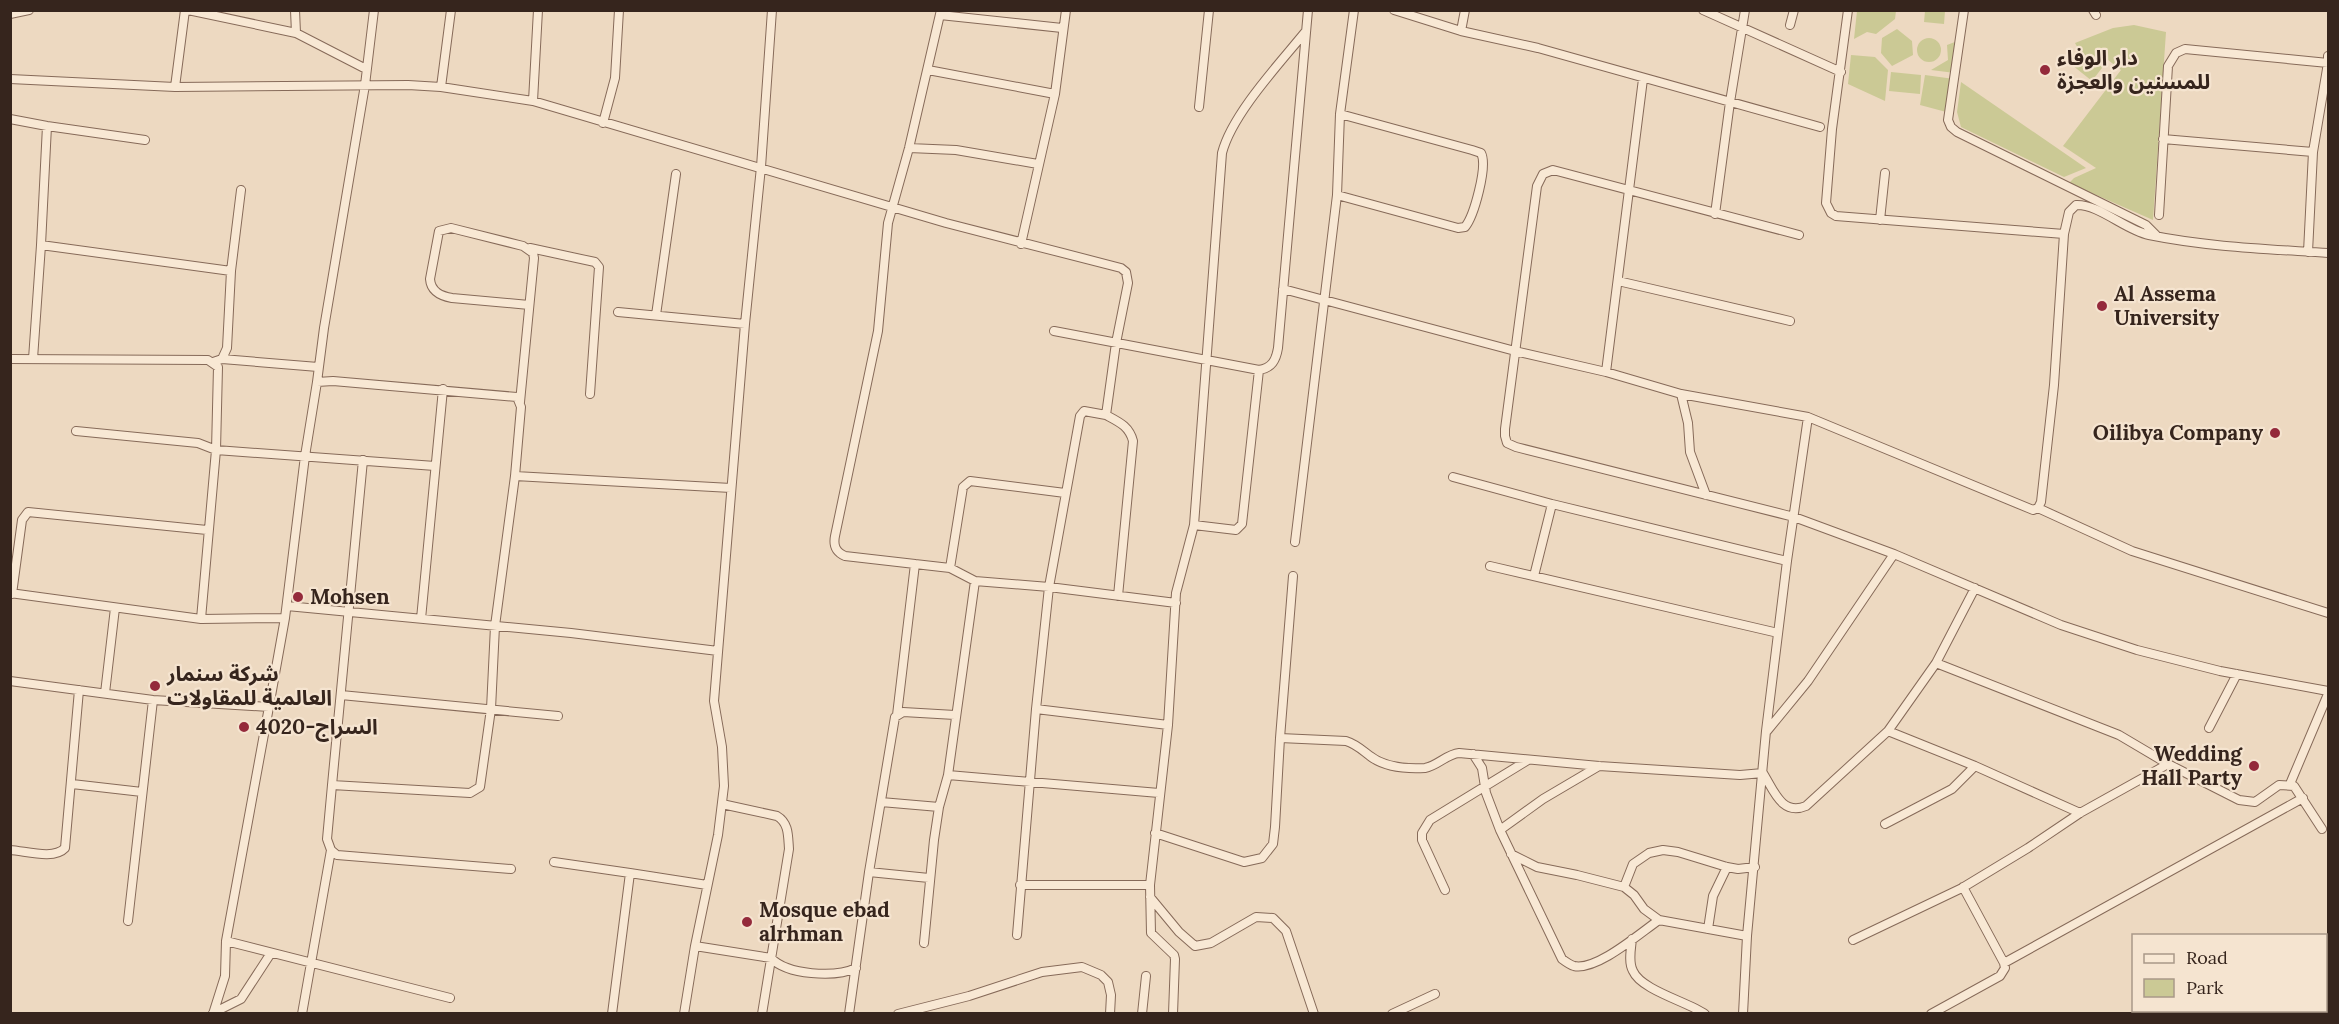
<svg xmlns="http://www.w3.org/2000/svg" width="2339" height="1024" viewBox="0 0 2339 1024" font-family="Lora,'Noto Sans Arabic',serif">
<style>
.green{fill:#cbc995}
.lines{fill:none;stroke-linecap:round;stroke-linejoin:round}
.street-casing{stroke:#866a59;stroke-width:10}
.street{stroke:#f8e8d4;stroke-width:8}
.poi-dot{fill:#942a3b;stroke:#f5e4d0;stroke-width:2}
.labels{text-anchor:middle;stroke-width:4.5;stroke-linejoin:round;paint-order:stroke}
.poi-label{font-size:21px;font-weight:bold;fill:#36251d;stroke:#f5e4d0;text-anchor:start}
</style>
<rect width="100%" height="100%" fill="#edd9c1"/>
<!-- green -->
<path class="green" d="M1857,11H1896L1895,19L1876,34L1867,32L1854,39Z
M1925,11H1945L1944,24L1924,22Z
M2134,25L2166,32L2153,220L2069,183L2074,178L2096,168L2063,146L2121,70L2108,60L2092,81L2072,65L2076,58L2084,59L2075,43L2113,28Z
M1897,29L1912,41L1913,55L1892,66L1881,53L1882,38Z
M1917 50a12 12 0 1 1 24 0a12 12 0 1 1-24 0Z
M1960,40L1955,73L1931,70L1948,60L1947,45Z
M1851,55L1875,57L1888,70L1885,101L1848,84Z
M1891,72L1921,75L1920,94L1889,91Z
M1925,75L1954,79L1950,113L1920,105Z
M1961,82L2086,168L2064,177L1961,127L1957,112Z"/>
<g class="lines">
<!-- street casing -->
<g class="street-casing">
<path id="street" d="M188,10L296,33L366,69
M295,10L296,33
M941,10L909,148L888,223L878,331L835,536C833,546 836,552 845,556L950,568L975,581L1049,587L1176,603
M1394,10L1461,31L1538,48L1820,127
M1703,10L1841,72
M1848,10L1832,129L1826,203L1831,213L1836,216L2064,234
M1964,10L1948,120L1951,127L1957,132L2146,225L2156,235
M2093,10L2096,15
M10,14L29,10
M940,15L1062,28
M1790,25L1794,10
M1461,31L1465,10
M928,70L1055,94
M10,79L175,87L408,85L441,87L533,101L946,223L1121,268L1126,272L1128,283L1116,343L1106,415L1084,411L1080,416L1049,587L1036,709L1017,935
M175,87L185,10
M441,87L451,10
M533,101L538,10
M1199,107L1209,10
M10,119L47,126L145,140
M603,123L615,78L619,10
M2163,139L2313,152
M909,148L956,150L1038,164
M1337,195L1458,228L1465,227C1474,216 1488,166 1481,153L1472,150L1340,114
M1715,214L1730,102L1745,10
M2159,215L2168,66L2176,53L2185,49L2328,63V56
M1880,220L1885,173
M1799,235L1553,170L1543,174L1537,186L1505,429V436L1507,443L1516,447L1794,517L1894,554L2061,625L2137,650L2220,671L2328,691
M1021,244L1055,94L1066,10
M41,245L231,271L227,348L222,359L213,362
M530,248L595,262L599,267L590,394
M2308,252L2313,152L2328,63
M231,271L241,190
M1618,281L1790,321
M1283,289L1515,351L1606,372L1681,394L1808,417L2033,510L2038,508L2041,502L2054,385L2064,234L2069,212L2076,205C2099,204 2125,230 2149,235C2208,247 2268,249 2328,253
M618,312L745,324
M656,315L676,174
M1054,331L1259,370C1272,368 1276,360 1278,348L1308,10
M10,359L208,360L218,367L216,450L201,619
M33,359L41,245L47,126
M222,359L318,367
M1606,372L1643,79
M317,382L324,328L365,85L374,10
M1681,394L1688,423L1690,452L1706,495
M520,402L534,258L533,253L523,246L451,228L439,231L430,279C431,292 441,296 452,298L529,305
M1106,415C1119,422 1129,426 1133,441L1118,596
M76,431L198,443L216,450L435,466
M363,460L332,785L327,839L331,850L337,855L511,869
M515,476L731,488
M1453,477L1552,504L1787,561
M2038,508L2132,551L2328,613
M1194,525L1236,530L1242,524L1259,370
M1295,542L1337,195L1340,114L1354,10
M1490,566L1778,633
M950,568L963,487L970,481L1065,493
M1534,576L1552,504
M10,593L201,619L285,618L305,456L317,382L333,381L517,397L521,407L515,476L495,626L491,709L480,787L470,793L332,785
M12,594L22,520L28,512L207,530
M287,606L571,633L718,651
M421,619L443,389
M1936,663L2119,735L2168,764L2239,800L2255,802L2279,785L2294,786L2322,829
M10,681L153,700L269,707L226,941L225,976L213,1014
M105,693L115,608
M341,695L558,716
M269,707L285,618
M1036,709L1168,725
M897,715L915,564
M2209,728L2237,674
M1767,731L1808,681L1894,554
M1888,731L1975,766L2080,813
M1280,738L1346,741C1356,744 1362,750 1370,756C1384,767 1407,769 1425,768C1437,766 1447,754 1459,753L1599,766L1740,775L1763,773C1774,791 1782,816 1806,806L1888,731L1936,663L1975,588
M1473,754L1482,768L1486,793L1500,830L1562,959C1566,962 1570,965 1574,966C1597,971 1640,933 1659,920
M948,775L1159,793
M72,784L142,792
M2290,784L2328,694
M881,802L939,807
M722,804L777,816C789,823 788,836 789,849L762,1014
M1885,824L1952,789L1975,766
M1500,830L1543,799L1599,766
M1155,833L1244,862L1262,858L1273,844L1275,827L1280,738L1293,576
M10,850C26,851 54,860 65,848L79,690
M1511,854L1537,867L1577,875L1624,887L1634,895L1644,909L1659,920L1747,936
M554,862L630,873L612,1014
M869,872L929,878
M630,873L707,885
M1020,885H1150
M1624,887L1633,864L1649,853L1663,850L1678,852L1727,867L1738,869L1755,867
M1445,890L1422,840V833L1430,820L1528,760
M1150,897L1179,932L1195,946L1211,943L1256,917L1273,918L1286,931L1314,1014
M128,921L153,700
M1708,929L1713,896L1727,867
M1632,939C1631,949 1628,962 1633,971C1641,990 1688,1002 1705,1014
M1853,940L1962,888L2028,848L2080,813L2168,764
M226,941L450,998
M924,943L934,840L939,807L948,775L975,581
M695,946L771,958C787,975 835,978 856,968
M2004,963L2303,798
M213,1013L241,999L271,953
M302,1014L331,850
M684,1014L695,946L718,835L724,786L722,747L714,701L745,324L761,167L772,10
M849,1014L869,872L895,717L903,712L955,715
M898,1014L969,996L1042,972L1082,967L1101,975L1108,982L1111,995L1110,1014
M1142,1014L1146,976
M1173,1014L1175,959L1174,955L1151,933L1150,885L1168,725L1176,593L1194,525L1222,153C1232,114 1280,63 1306,31
M1392,1014L1435,994
M1743,1014L1747,936L1766,731L1787,561L1808,417
M1931,1014L2000,976L2005,968L2004,963L1963,887"/>
</g>
<!-- street -->
<use href="#street" class="street"/>
</g>
<!-- markers -->
<g class="poi-dot">
<circle cx="2045" cy="70" r="6"/>
<circle cx="2102" cy="306" r="6"/>
<circle cx="2275" cy="433" r="6"/>
<circle cx="298" cy="597" r="6"/>
<circle cx="155" cy="686" r="6"/>
<circle cx="244" cy="727" r="6"/>
<circle cx="2254" cy="766" r="6"/>
<circle cx="747" cy="922" r="6"/>
</g>
<g class="labels">
<!-- poi labels -->
<g class="poi-label">
<text x="2057" y="65">دار الوفاء<tspan x="2057" dy="24">للمسنين والعجزة</tspan></text>
<text x="2114" y="301">Al Assema<tspan x="2114" dy="24">University</tspan></text>
<text x="2263" y="440" text-anchor="end">Oilibya Company</text>
<text x="310" y="604">Mohsen</text>
<text x="167" y="681">شركة سنمار<tspan x="167" dy="24">العالمية للمقاولات</tspan></text>
<text x="256" y="734">السراج-4020</text>
<text x="2242" y="761" text-anchor="end">Wedding<tspan x="2242" dy="24">Hall Party</tspan></text>
<text x="759" y="917">Mosque ebad<tspan x="759" dy="24">alrhman</tspan></text>
</g>
</g>
<!-- border -->
<rect width="2339" height="1024" fill="none" stroke="#36251d" stroke-width="24"/>
<!-- legend -->
<rect x="2132" y="934" width="195" height="78" fill="#f5e4d0" stroke="#a99888" stroke-width="1.5"/>
<rect x="2144" y="954" width="30" height="9" fill="#f8e8d4" stroke="#a99888" stroke-width="1.5"/>
<text x="2186" y="964" font-size="18" fill="#36251d">Road</text>
<rect x="2144" y="979" width="30" height="18" fill="#cbc995" stroke="#a99888" stroke-width="1.5"/>
<text x="2186" y="994" font-size="18" fill="#36251d">Park</text>
</svg>
